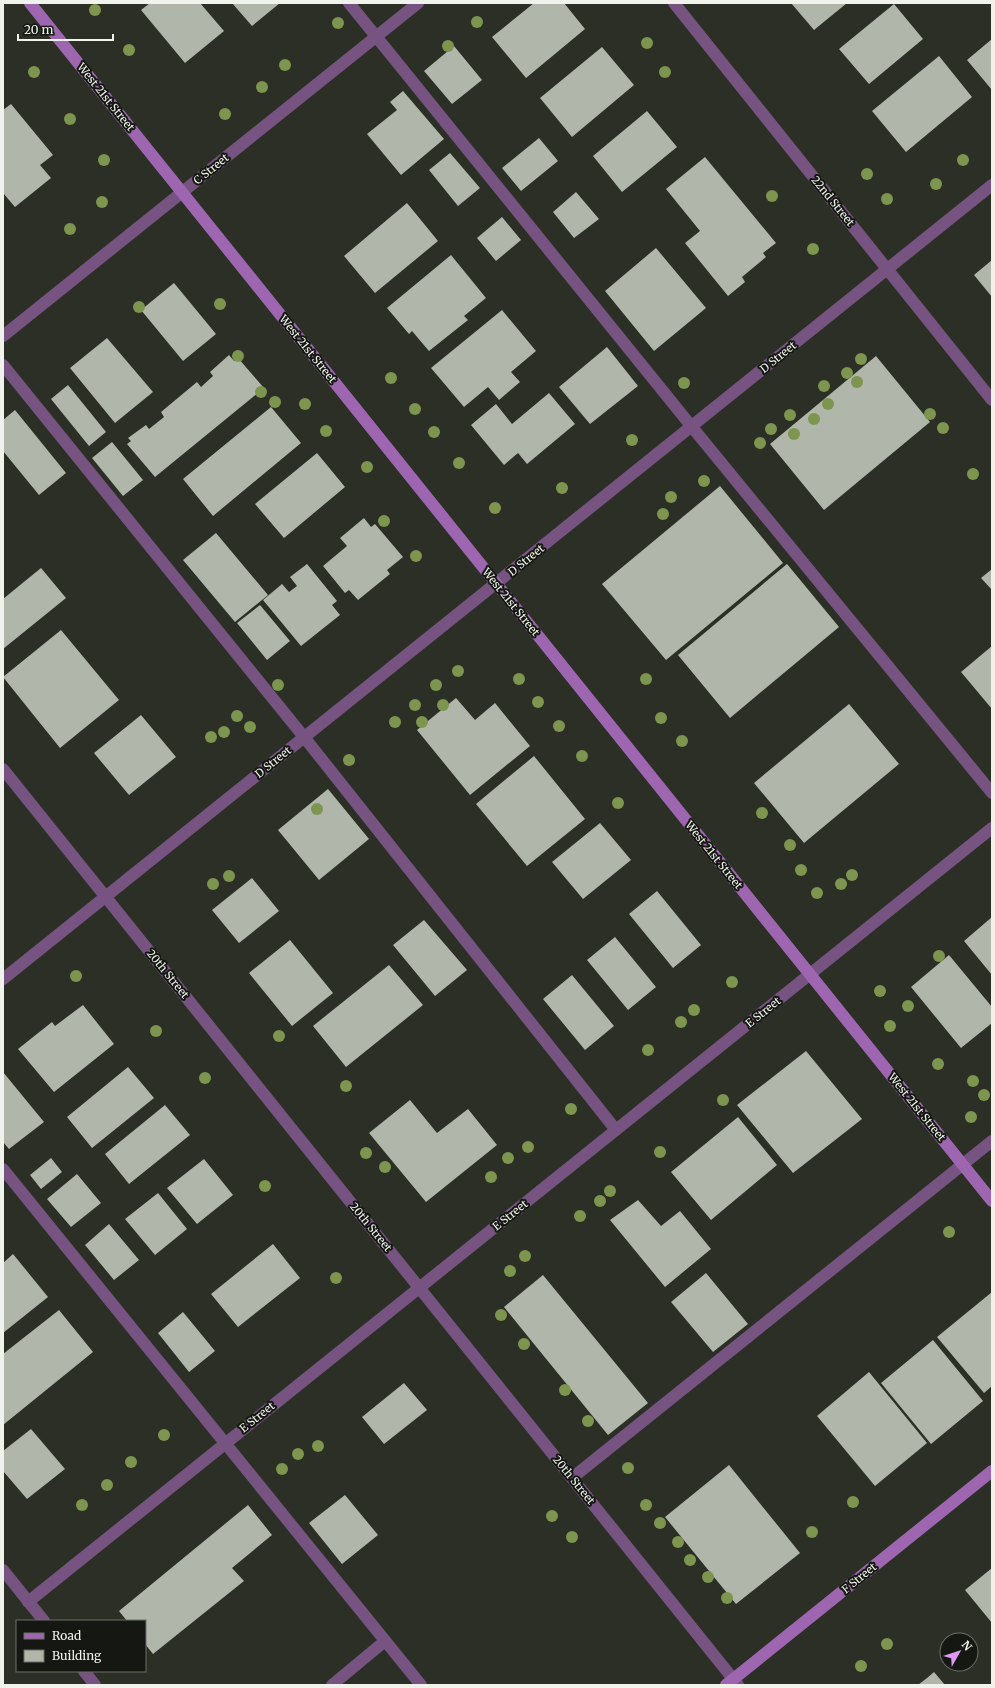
<svg xmlns="http://www.w3.org/2000/svg" width="995" height="1688" viewBox="0 0 995 1688" font-family="Merriweather,serif">
<style>
.building{fill:#b0b6a9}
.lines{fill:none;stroke-linecap:round;stroke-linejoin:round}
.lane{stroke:#765381;stroke-width:12}
.street{stroke:#765381;stroke-width:12}
.secondary{stroke:#9e66b0;stroke-width:12}
.tree{fill:#7d954f}
.labels{text-anchor:middle;stroke-width:4;stroke-linejoin:round;paint-order:stroke}
.street-label{font-size:11px;fill:#f0f3eb;stroke:#151712}
</style>
<rect width="100%" height="100%" fill="#2b2f25"/>
<!-- building -->
<path class="building" d="M150,3H200L224,31L185,63L141,10Z
M232,3H280L252,26Z
M534,3H564L585,29L526,78L492,37Z
M791,3H847L814,30Z
M894,4L923,39L869,84L839,49Z
M992,39V90L967,60Z
M454,46L482,80L452,104L424,71Z
M602,47L634,85L572,137L540,98Z
M939,56L972,97L906,152L872,111Z
M403,91L444,139L401,175L367,134L397,110L390,102Z
M11,104L53,155L40,165L51,178L15,207L3,193V110Z
M647,111L677,147L622,192L593,156Z
M539,138L558,161L521,191L502,168Z
M450,153L480,188L458,206L429,170Z
M705,157L776,243L763,253L766,257L742,277L745,282L728,296L685,243L700,231L666,189Z
M576,192L599,219L574,238L553,212Z
M407,203L438,241L375,293L344,256Z
M502,217L521,240L496,261L477,238Z
M656,248L706,308L654,351L605,291Z
M451,255L486,298L464,316L468,320L429,351L412,331L409,334L387,308Z
M992,260V297L974,275Z
M174,283L216,334L183,361L141,310Z
M502,310L536,351L511,372L520,382L499,400L488,387L464,407L431,368Z
M107,338L153,392L115,423L70,368Z
M607,347L638,386L590,424L559,387Z
M229,355L234,361L238,358L264,388L155,477L127,444L131,441L128,438L146,425L149,429L164,417L161,412L197,382L201,387L213,376L210,372Z
M876,356L930,422L824,510L770,444Z
M68,385L106,432L89,446L51,399Z
M549,393L575,424L527,464L518,453L504,465L471,425L496,404L512,424Z
M271,407L301,443L213,516L183,479Z
M15,410L66,473L39,495L3,451V420Z
M112,442L143,480L123,496L92,458Z
M317,453L345,487L284,538L255,504Z
M720,486L783,563L666,660L602,584Z
M364,518L371,527L375,524L403,557L387,570L390,574L358,600L349,590L345,593L323,566L347,546L340,538Z
M216,533L268,595L235,622L183,560Z
M307,564L337,601L332,605L340,615L301,646L263,600L282,584L289,592L297,586L290,577Z
M787,564L839,627L730,718L678,655Z
M41,568L66,598L3,649V599Z
M992,569V590L981,578Z
M260,605L290,641L267,660L237,623Z
M61,630L119,700L60,748L3,677Z
M992,646V709L961,672Z
M456,698L475,720L495,703L530,746L470,795L417,730Z
M849,704L899,764L804,843L754,783Z
M141,715L176,757L129,795L94,753Z
M534,756L585,819L527,866L476,804Z
M328,789L369,839L319,880L278,830Z
M600,823L631,860L583,899L552,862Z
M252,878L279,911L239,943L212,910Z
M657,891L701,945L673,968L629,914Z
M992,917V975L964,941Z
M424,920L467,970L435,996L393,945Z
M615,937L656,987L628,1010L587,960Z
M290,940L333,993L292,1026L249,973Z
M949,955L992,1007V1023L961,1048L911,987Z
M389,965L423,1005L346,1067L313,1026Z
M572,975L614,1026L585,1050L543,999Z
M83,1005L114,1044L54,1092L18,1049L52,1022L55,1026Z
M806,1051L862,1119L793,1173L737,1105Z
M128,1067L154,1098L92,1148L67,1117Z
M3,1072L44,1122L9,1149L3,1142Z
M410,1100L437,1133L468,1109L497,1145L426,1202L369,1133Z
M165,1105L190,1135L129,1184L105,1154Z
M738,1117L777,1165L711,1220L671,1172Z
M51,1158L62,1172L41,1189L30,1175Z
M204,1159L233,1195L197,1224L167,1188Z
M77,1174L101,1203L71,1227L47,1199Z
M158,1193L187,1229L155,1255L125,1219Z
M638,1200L661,1226L680,1211L711,1249L665,1287L610,1220Z
M109,1224L139,1260L114,1280L85,1245Z
M273,1244L300,1278L238,1327L211,1294Z
M13,1254L48,1297L3,1333V1263Z
M706,1273L748,1324L713,1352L671,1302Z
M543,1275L648,1403L608,1435L504,1307Z
M992,1292V1386L984,1393L937,1337Z
M59,1310L93,1352L3,1425V1354Z
M183,1312L215,1351L189,1372L158,1333Z
M933,1340L983,1401L931,1444L881,1383Z
M869,1372L927,1443L875,1486L817,1416Z
M404,1383L427,1410L384,1444L362,1417Z
M31,1429L65,1469L27,1499L3,1471V1451Z
M729,1465L800,1553L736,1604L665,1517Z
M345,1495L378,1535L342,1564L309,1523Z
M248,1505L272,1535L232,1568L244,1581L153,1654L145,1644V1621H127L119,1611Z
M992,1568V1623L965,1590Z
M934,1672L945,1685H918L927,1678Z"/>
<g class="lines">
<!-- lane -->
<path class="lane" d="M349,3L692,427L992,793
M3,365L304,737L616,1130
M3,1169L421,1685
M572,1478L992,1141
M332,1685L385,1641"/>
<!-- street -->
<path class="street" d="M674,3L992,400
M3,336L418,3
M3,769L738,1685
M3,979L992,185
M3,1570L44,1621
M28,1602L992,828
M84,1671L95,1685"/>
<!-- secondary -->
<path class="secondary" d="M30,3L992,1201
M726,1685L992,1471"/>
</g>
<!-- trees -->
<g class="tree">
<circle cx="95" cy="10" r="6"/>
<circle cx="477" cy="22" r="6"/>
<circle cx="338" cy="23" r="6"/>
<circle cx="647" cy="43" r="6"/>
<circle cx="448" cy="46" r="6"/>
<circle cx="129" cy="50" r="6"/>
<circle cx="285" cy="65" r="6"/>
<circle cx="34" cy="72" r="6"/>
<circle cx="665" cy="72" r="6"/>
<circle cx="262" cy="87" r="6"/>
<circle cx="225" cy="114" r="6"/>
<circle cx="70" cy="119" r="6"/>
<circle cx="104" cy="160" r="6"/>
<circle cx="963" cy="160" r="6"/>
<circle cx="867" cy="174" r="6"/>
<circle cx="936" cy="184" r="6"/>
<circle cx="772" cy="196" r="6"/>
<circle cx="887" cy="199" r="6"/>
<circle cx="102" cy="202" r="6"/>
<circle cx="70" cy="229" r="6"/>
<circle cx="813" cy="249" r="6"/>
<circle cx="220" cy="304" r="6"/>
<circle cx="139" cy="307" r="6"/>
<circle cx="238" cy="356" r="6"/>
<circle cx="861" cy="359" r="6"/>
<circle cx="847" cy="373" r="6"/>
<circle cx="391" cy="378" r="6"/>
<circle cx="857" cy="382" r="6"/>
<circle cx="684" cy="383" r="6"/>
<circle cx="824" cy="386" r="6"/>
<circle cx="261" cy="392" r="6"/>
<circle cx="275" cy="402" r="6"/>
<circle cx="305" cy="404" r="6"/>
<circle cx="828" cy="404" r="6"/>
<circle cx="415" cy="409" r="6"/>
<circle cx="930" cy="414" r="6"/>
<circle cx="790" cy="415" r="6"/>
<circle cx="814" cy="419" r="6"/>
<circle cx="943" cy="428" r="6"/>
<circle cx="771" cy="429" r="6"/>
<circle cx="326" cy="431" r="6"/>
<circle cx="434" cy="432" r="6"/>
<circle cx="794" cy="434" r="6"/>
<circle cx="632" cy="440" r="6"/>
<circle cx="760" cy="443" r="6"/>
<circle cx="459" cy="463" r="6"/>
<circle cx="367" cy="467" r="6"/>
<circle cx="973" cy="474" r="6"/>
<circle cx="704" cy="481" r="6"/>
<circle cx="562" cy="488" r="6"/>
<circle cx="671" cy="497" r="6"/>
<circle cx="495" cy="508" r="6"/>
<circle cx="663" cy="514" r="6"/>
<circle cx="384" cy="521" r="6"/>
<circle cx="416" cy="556" r="6"/>
<circle cx="458" cy="671" r="6"/>
<circle cx="519" cy="679" r="6"/>
<circle cx="646" cy="679" r="6"/>
<circle cx="278" cy="685" r="6"/>
<circle cx="436" cy="685" r="6"/>
<circle cx="538" cy="702" r="6"/>
<circle cx="415" cy="705" r="6"/>
<circle cx="443" cy="705" r="6"/>
<circle cx="237" cy="716" r="6"/>
<circle cx="661" cy="718" r="6"/>
<circle cx="395" cy="722" r="6"/>
<circle cx="422" cy="722" r="6"/>
<circle cx="559" cy="726" r="6"/>
<circle cx="250" cy="727" r="6"/>
<circle cx="224" cy="732" r="6"/>
<circle cx="211" cy="737" r="6"/>
<circle cx="682" cy="741" r="6"/>
<circle cx="582" cy="756" r="6"/>
<circle cx="349" cy="760" r="6"/>
<circle cx="618" cy="803" r="6"/>
<circle cx="317" cy="809" r="6"/>
<circle cx="762" cy="813" r="6"/>
<circle cx="790" cy="845" r="6"/>
<circle cx="801" cy="870" r="6"/>
<circle cx="852" cy="875" r="6"/>
<circle cx="229" cy="876" r="6"/>
<circle cx="213" cy="884" r="6"/>
<circle cx="841" cy="884" r="6"/>
<circle cx="817" cy="893" r="6"/>
<circle cx="939" cy="956" r="6"/>
<circle cx="76" cy="976" r="6"/>
<circle cx="732" cy="982" r="6"/>
<circle cx="880" cy="991" r="6"/>
<circle cx="908" cy="1006" r="6"/>
<circle cx="694" cy="1010" r="6"/>
<circle cx="681" cy="1022" r="6"/>
<circle cx="890" cy="1026" r="6"/>
<circle cx="156" cy="1031" r="6"/>
<circle cx="279" cy="1036" r="6"/>
<circle cx="648" cy="1050" r="6"/>
<circle cx="938" cy="1064" r="6"/>
<circle cx="205" cy="1078" r="6"/>
<circle cx="973" cy="1081" r="6"/>
<circle cx="346" cy="1086" r="6"/>
<circle cx="984" cy="1095" r="6"/>
<circle cx="723" cy="1100" r="6"/>
<circle cx="571" cy="1109" r="6"/>
<circle cx="971" cy="1117" r="6"/>
<circle cx="528" cy="1147" r="6"/>
<circle cx="660" cy="1152" r="6"/>
<circle cx="366" cy="1153" r="6"/>
<circle cx="508" cy="1158" r="6"/>
<circle cx="385" cy="1167" r="6"/>
<circle cx="491" cy="1177" r="6"/>
<circle cx="265" cy="1186" r="6"/>
<circle cx="610" cy="1191" r="6"/>
<circle cx="600" cy="1201" r="6"/>
<circle cx="580" cy="1216" r="6"/>
<circle cx="949" cy="1232" r="6"/>
<circle cx="525" cy="1256" r="6"/>
<circle cx="510" cy="1271" r="6"/>
<circle cx="336" cy="1278" r="6"/>
<circle cx="501" cy="1315" r="6"/>
<circle cx="524" cy="1344" r="6"/>
<circle cx="565" cy="1390" r="6"/>
<circle cx="588" cy="1421" r="6"/>
<circle cx="164" cy="1435" r="6"/>
<circle cx="318" cy="1446" r="6"/>
<circle cx="298" cy="1454" r="6"/>
<circle cx="131" cy="1462" r="6"/>
<circle cx="628" cy="1468" r="6"/>
<circle cx="282" cy="1469" r="6"/>
<circle cx="107" cy="1485" r="6"/>
<circle cx="853" cy="1502" r="6"/>
<circle cx="82" cy="1505" r="6"/>
<circle cx="646" cy="1505" r="6"/>
<circle cx="552" cy="1516" r="6"/>
<circle cx="660" cy="1523" r="6"/>
<circle cx="812" cy="1532" r="6"/>
<circle cx="572" cy="1537" r="6"/>
<circle cx="678" cy="1542" r="6"/>
<circle cx="690" cy="1560" r="6"/>
<circle cx="708" cy="1577" r="6"/>
<circle cx="727" cy="1598" r="6"/>
<circle cx="887" cy="1644" r="6"/>
<circle cx="861" cy="1666" r="6"/>
</g>
<g class="labels">
<!-- street labels -->
<g class="street-label">
<text transform="translate(106 97) rotate(51)" y="4">West 21st Street</text>
<text transform="translate(211 169) rotate(-39)" y="4">C Street</text>
<text transform="translate(833 201) rotate(51)" y="4">22nd Street</text>
<text transform="translate(308 349) rotate(51)" y="4">West 21st Street</text>
<text transform="translate(778 357) rotate(-39)" y="4">D Street</text>
<text transform="translate(526 560) rotate(-39)" y="4">D Street</text>
<text transform="translate(511 602) rotate(51)" y="4">West 21st Street</text>
<text transform="translate(273 762) rotate(-39)" y="4">D Street</text>
<text transform="translate(714 855) rotate(51)" y="4">West 21st Street</text>
<text transform="translate(168 974) rotate(51)" y="4">20th Street</text>
<text transform="translate(763 1012) rotate(-39)" y="4">E Street</text>
<text transform="translate(917 1107) rotate(51)" y="4">West 21st Street</text>
<text transform="translate(510 1215) rotate(-39)" y="4">E Street</text>
<text transform="translate(371 1227) rotate(51)" y="4">20th Street</text>
<text transform="translate(257 1417) rotate(-39)" y="4">E Street</text>
<text transform="translate(574 1480) rotate(51)" y="4">20th Street</text>
<text transform="translate(859 1578) rotate(-39)" y="4">F Street</text>
</g>
</g>
<!-- border -->
<rect width="995" height="1688" fill="none" stroke="#f0f3eb" stroke-width="8"/>
<!-- legend -->
<rect x="16" y="1620" width="130" height="52" fill="#151712" stroke="#6d6f69"/>
<rect x="24" y="1633" width="20" height="6" fill="#9e66b0" stroke="#6d6f69"/>
<text x="52" y="1640" font-size="12" fill="#f0f3eb">Road</text>
<rect x="24" y="1650" width="20" height="12" fill="#b0b6a9" stroke="#6d6f69"/>
<text x="52" y="1660" font-size="12" fill="#f0f3eb">Building</text>
<!-- north arrow -->
<g transform="translate(959 1652) rotate(51)"><circle r="19" fill="#151712" stroke="#6d6f69"/>
<path d="M0-3L7 15L0 10L-7 15Z" fill="#dd98f3"/>
<text y="-6" font-size="11" font-weight="bold" text-anchor="middle" fill="#f0f3eb">N</text>
</g>
<!-- scale -->
<path d="M18 34v6h95v-6" fill="none" stroke="#f0f3eb" stroke-width="2"/>
<text x="24" y="34" font-size="12" fill="#f0f3eb" stroke="#151712" stroke-width="3" paint-order="stroke">20 m</text>
</svg>
